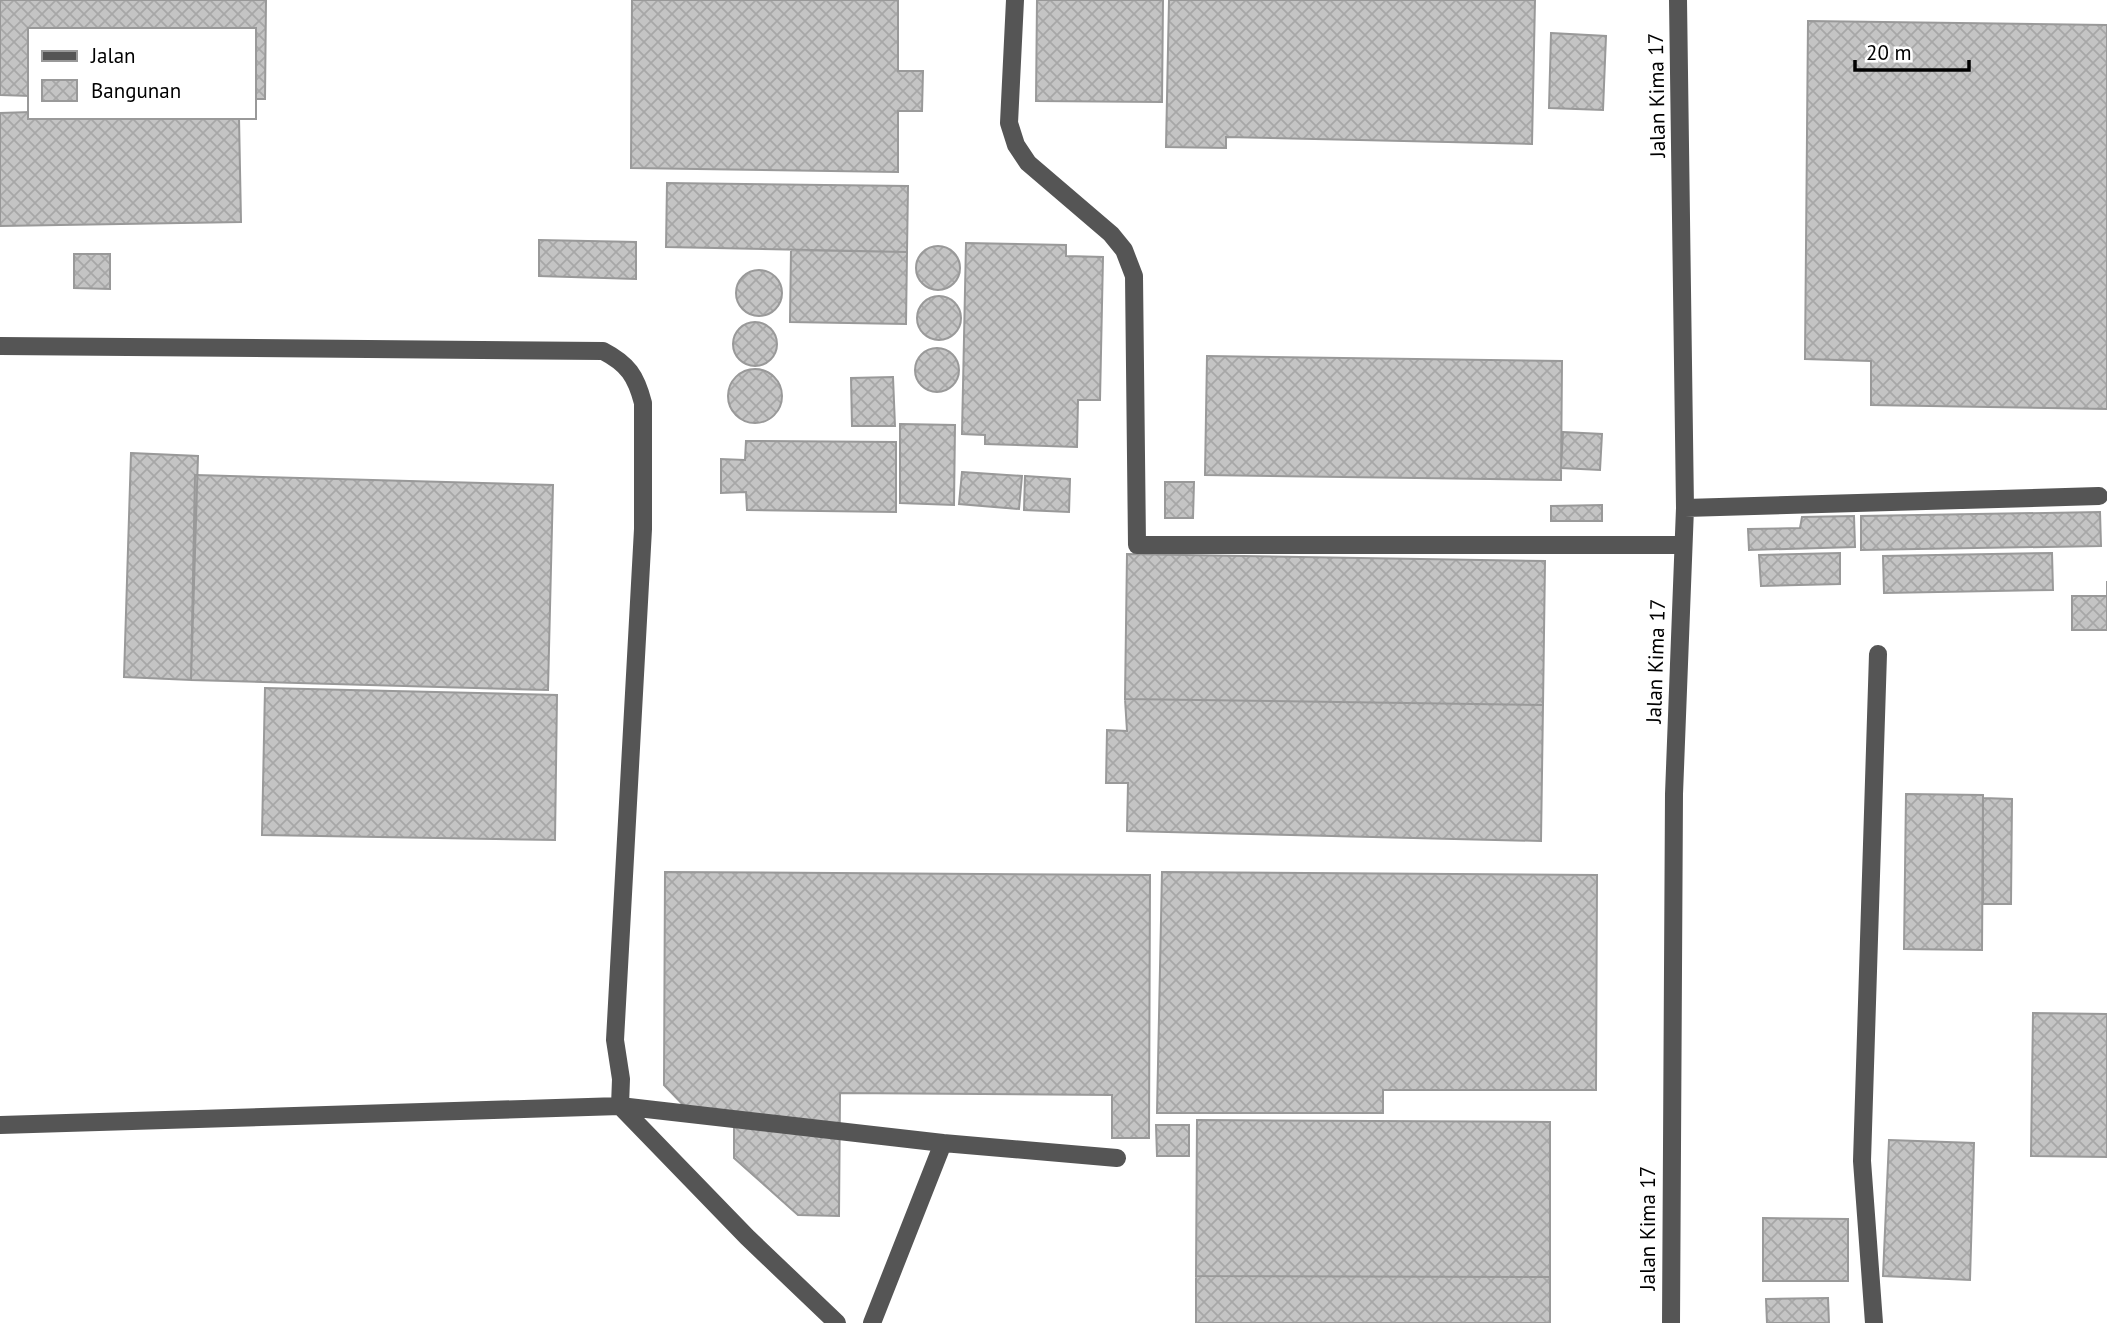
<svg xmlns="http://www.w3.org/2000/svg" width="2107" height="1323" viewBox="0 0 2107 1323" font-family="'PT Sans',sans-serif">
<style>
.building{fill:url(#building-cross-hatch);stroke:#999;stroke-width:2}
.lines{fill:none;stroke-linecap:round;stroke-linejoin:round}
.minor{stroke:#555;stroke-width:18}
.labels{text-anchor:middle;stroke-width:7;stroke-linejoin:round;paint-order:stroke}
.street-label{font-size:21px;fill:#000;stroke:#fff}
</style>
<defs>
<pattern id="building-cross-hatch" width="8" height="8" patternUnits="userSpaceOnUse" patternTransform="scale(1.75)"><rect width="8" height="8" fill="#c4c4c4"/><path d="M0 0l8 8M0 8l8-8" fill="none" stroke="#a7a7a7"/></pattern>
</defs>
<rect width="100%" height="100%" fill="#fff"/>
<!-- building -->
<path class="building" d="M0,0H266L265,99H254V30H30V96L0,95Z
M632,0H898V71H923L922,111H898V172L631,168Z
M1037,0H1163L1162,102L1036,101Z
M1169,0H1535L1532,144L1226,137V148L1166,147Z
M1808,21L2107,25V409L1871,405V361L1805,359Z
M1551,33L1606,36L1603,110L1549,108Z
M30,112V117H239L241,222L0,226V113Z
M667,183L908,186L907,252L666,247Z
M539,240L636,242V279L539,276Z
M966,243L1066,245V256L1103,257L1100,400H1078L1077,447L985,444V435L962,434Z
M916 268a22 22 0 1 1 44 0a22 22 0 1 1-44 0Z
M791,250L907,252L906,324L790,322Z
M74,254H110V289L74,288Z
M736 293a23 23 0 1 1 46 0a23 23 0 1 1-46 0Z
M917 318a22 22 0 1 1 44 0a22 22 0 1 1-44 0Z
M733 344a22 22 0 1 1 44 0a22 22 0 1 1-44 0Z
M915 370a22 22 0 1 1 44 0a22 22 0 1 1-44 0Z
M1207,356L1562,361L1561,480L1205,475Z
M728 396a27 27 0 1 1 54 0a27 27 0 1 1-54 0Z
M893,377L895,426H852L851,378Z
M900,424L955,425L954,505L900,503Z
M1563,432L1602,434L1600,470L1561,468Z
M746,441L896,442V512L747,510L746,492L721,493V459L745,460Z
M131,453L198,456L191,680L124,677Z
M962,472L1022,476L1019,509L959,504Z
M195,475L553,485L548,690L191,680Z
M1025,476L1070,479L1069,512L1024,510Z
M1165,482H1194L1193,518H1165Z
M1602,505V521H1551V506Z
M2100,512L2101,546L1861,550V516Z
M1854,516L1855,547L1749,550L1748,529L1800,528L1802,517Z
M1840,553V584L1761,586L1759,555Z
M2052,553L2053,590L1884,593L1883,556Z
M1127,554L1545,561L1543,705L1125,699Z
M2107,581V630H2072V596H2107Z
M265,688L557,695L555,840L262,835Z
M1125,699L1543,705L1541,841L1127,831L1128,783H1106L1107,730L1127,731Z
M1906,794L1983,795L1982,950L1904,949Z
M1983,798L2012,799L2011,904H1983Z
M665,872L1150,875L1149,1138H1112V1095L840,1093L839,1216L798,1215L734,1158V1113H691L664,1085Z
M1162,872L1597,875L1596,1090H1383V1113H1157Z
M2033,1013L2107,1014V1157L2031,1156Z
M1197,1120L1550,1122V1277L1196,1276Z
M1156,1125H1189V1156H1157Z
M1889,1140L1974,1143L1970,1280L1883,1276Z
M1763,1218L1848,1219V1281H1763Z
M1196,1276L1550,1277V1323H1196Z
M1828,1298L1829,1323H1767L1766,1299Z"/>
<g class="lines">
<!-- minor -->
<path class="minor" d="M1015,0L1009,123L1016,145L1028,163L1111,234L1124,250L1134,276L1137,545H1683
M0,346L603,351C628,364 636,376 643,403V529L615,1040L621,1079L620,1106L747,1237L837,1323
M1685,508L2099,496
M0,1125L620,1106L943,1143L872,1323
M943,1143L1117,1158
M1671,1323L1674,794L1685,508L1678,0
M1874,1323L1862,1161L1878,654"/>
</g>
<g class="labels">
<!-- street labels -->
<g class="street-label">
<text transform="translate(1657 95) rotate(-91)" y="7">Jalan Kima 17</text>
<text transform="translate(1656 661) rotate(-88)" y="7">Jalan Kima 17</text>
<text transform="translate(1648 1228) rotate(-90)" y="7">Jalan Kima 17</text>
</g>
</g>
<!-- legend -->
<rect x="28" y="28" width="228" height="91" fill="#ffffff" stroke="#999999" stroke-width="2"/>
<rect x="42" y="51" width="35" height="10" fill="#555555" stroke="#999999" stroke-width="2"/>
<text x="91" y="63" font-size="21" fill="#000000">Jalan</text>
<rect x="42" y="80" width="35" height="21" fill="url(#building-cross-hatch)" stroke="#999999" stroke-width="2"/>
<text x="91" y="98" font-size="21" fill="#000000">Bangunan</text>
<!-- scale -->
<path d="M1855 60v10h114v-10" fill="none" stroke="#000000" stroke-width="3.5"/>
<text x="1866" y="60" font-size="21" fill="#000000" stroke="#ffffff" stroke-width="5" paint-order="stroke">20 m</text>
</svg>
